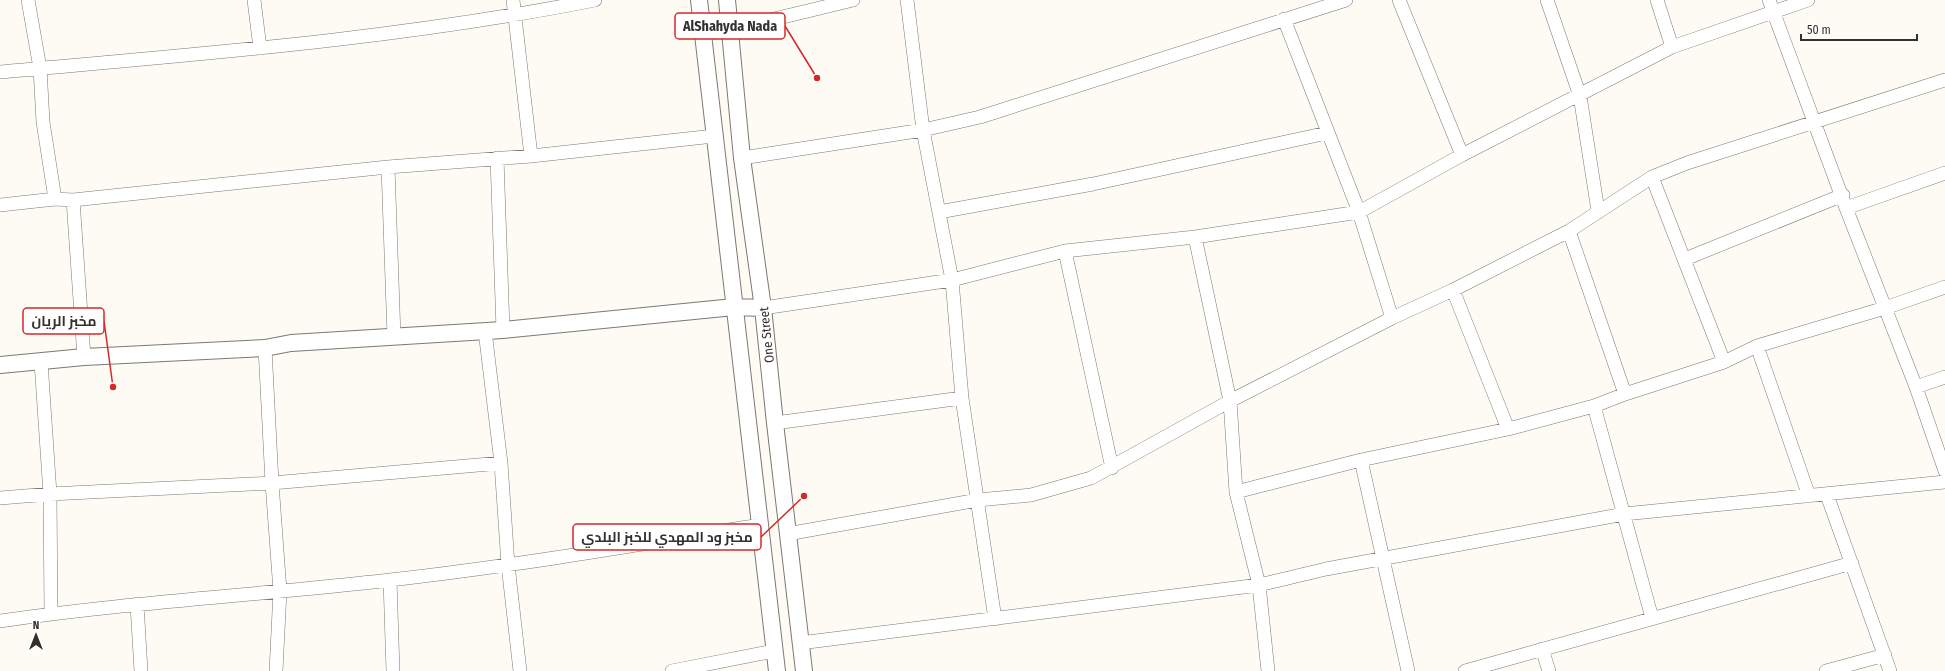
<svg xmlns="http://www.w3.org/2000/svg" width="1945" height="671" viewBox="0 0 1945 671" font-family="'Fira Sans Condensed',Cairo,sans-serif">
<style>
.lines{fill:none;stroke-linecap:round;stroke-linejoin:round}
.minor-casing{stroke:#7c7973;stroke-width:14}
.tertiary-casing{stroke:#7c7973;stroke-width:18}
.minor{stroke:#fff;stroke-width:13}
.tertiary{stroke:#fff;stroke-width:16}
.labels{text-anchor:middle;stroke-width:3;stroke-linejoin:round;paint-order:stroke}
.street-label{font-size:13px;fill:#33312f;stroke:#fff}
.leader{fill:none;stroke:#d62828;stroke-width:1.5}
.callout-dot{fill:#d62828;stroke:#fff;stroke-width:1.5}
.callout{fill:#fff;stroke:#d62828;stroke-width:1.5}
.callout-label{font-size:14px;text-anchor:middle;font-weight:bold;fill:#33312f}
</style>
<rect width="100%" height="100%" fill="#fefaf4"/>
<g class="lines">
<!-- minor casing -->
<g class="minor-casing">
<path id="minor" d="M28,0L40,68L43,122L55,199
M254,0L260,48
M513,0L531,156
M907,0L923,130L952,280L962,398L995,619
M1399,0L1462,155
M1547,0L1580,96L1598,211
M1657,0L1672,47
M1769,0L1846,208L1916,387L1945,471
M1284,19L1359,212L1392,318
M729,30L853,0
M0,72C199,54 399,39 595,0
M497,158L503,330
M742,158L923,130L980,117L1346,0
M388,167L394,337
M1652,177L1724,362
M73,200L84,357
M0,205L55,199L73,200L388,167L531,156L714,136
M1846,208L1945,173
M939,212L1093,184L1327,133
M1569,231L1625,394
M1195,237L1230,401L1236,492L1259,585L1268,671
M1065,251L1112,468
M1685,259L1843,195
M1453,290L1508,429
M763,308L952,280L1065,251L1195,237L1359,212L1462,155L1672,47L1808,0
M485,331L501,463L508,565L520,671
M1757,346L1809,496
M265,348L272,483L280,591L276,671
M41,362L50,494L51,613
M1916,387L1945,377
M1594,406L1652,618
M775,423L962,398
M1361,460L1408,671
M1236,492L1361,460L1508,429L1594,406L1625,394L1724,362L1757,346L1885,308L1945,287
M1827,495L1890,671
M0,498L50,494L272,483L501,463
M787,534L978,500L1031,495L1091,478L1230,401L1392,318L1453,290L1569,231L1652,177L1687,163L1945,80
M390,580L393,671
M137,604L141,671
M0,621C130,602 260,595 390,580C514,566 637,545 760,525
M800,643L1259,585L1326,569L1624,514L1945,482
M1542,649L1549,671
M672,671L774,651
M1465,671L1852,563
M1826,671L1885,655"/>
</g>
<!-- tertiary casing -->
<g class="tertiary-casing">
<path id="tertiary" d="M699,0L777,671
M727,0L742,158L763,308L775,423L804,671
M0,365L84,357L265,348L291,343L503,330L734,307L763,308"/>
</g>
<!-- minor -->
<use href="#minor" class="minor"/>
<!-- tertiary -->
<use href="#tertiary" class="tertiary"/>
</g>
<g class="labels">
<!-- street labels -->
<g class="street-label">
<text transform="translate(766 335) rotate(-96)" y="5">One Street</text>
</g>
</g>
<!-- callouts -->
<path class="leader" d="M817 78L785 26M113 387L104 321M804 496L761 537"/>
<g class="callout-dot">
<circle cx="817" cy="78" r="4"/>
<circle cx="113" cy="387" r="4"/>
<circle cx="804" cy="496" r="4"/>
</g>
<g class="callout">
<rect x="675" y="13" width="110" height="26" rx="4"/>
<rect x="23" y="308" width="81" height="26" rx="4"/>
<rect x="573" y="524" width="188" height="26" rx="4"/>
</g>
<g class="callout-label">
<text x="730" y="31">AlShahyda Nada</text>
<text x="64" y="326">مخبز الريان</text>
<text x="667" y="542">مخبز ود المهدي للخبز البلدي</text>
</g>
<!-- north arrow -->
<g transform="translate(36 635)" stroke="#ffffff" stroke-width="3" paint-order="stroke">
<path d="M0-3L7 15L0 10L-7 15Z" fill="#33312f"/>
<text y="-6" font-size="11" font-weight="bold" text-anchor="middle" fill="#33312f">N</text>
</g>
<!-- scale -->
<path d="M1801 34v6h116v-6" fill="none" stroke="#33312f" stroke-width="2"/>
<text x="1807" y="34" font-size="12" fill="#33312f" stroke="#ffffff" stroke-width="3" paint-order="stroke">50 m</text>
</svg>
